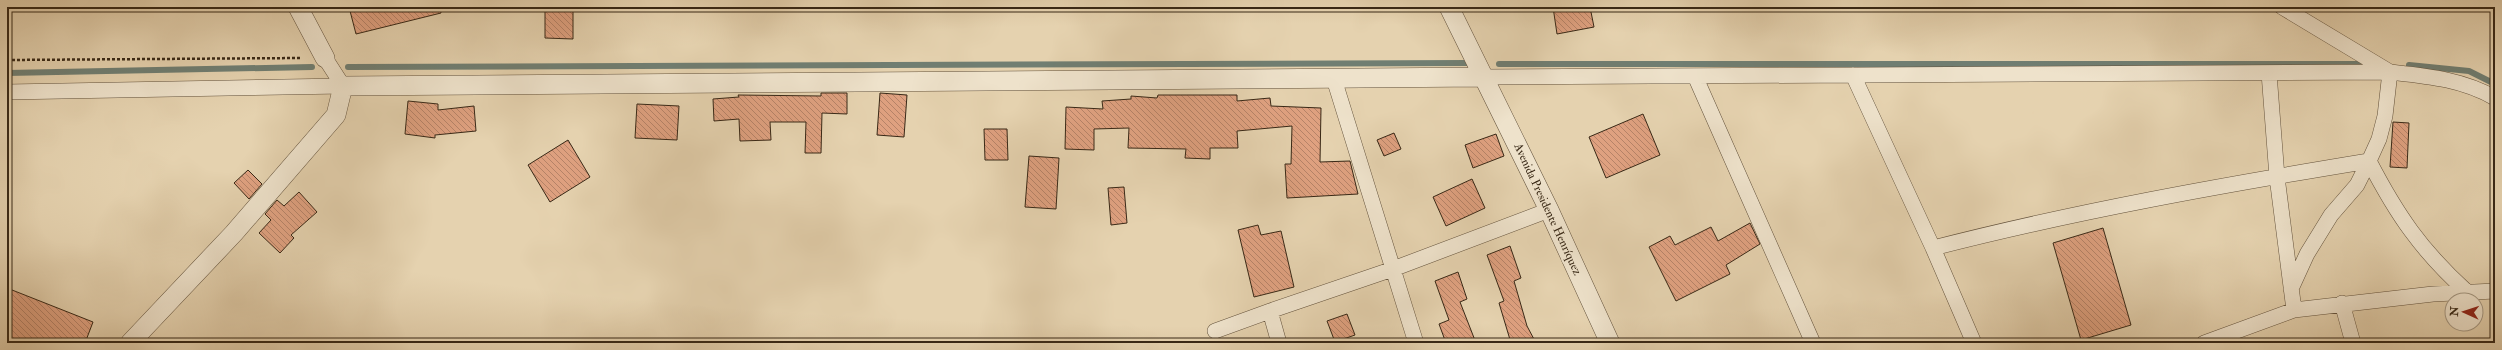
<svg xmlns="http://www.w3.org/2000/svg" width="2502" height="350" viewBox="0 0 2502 350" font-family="'IM FELL Double Pica',serif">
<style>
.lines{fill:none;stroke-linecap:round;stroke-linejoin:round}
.stream{stroke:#707e72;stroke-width:6}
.building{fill:url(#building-back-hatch);stroke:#382816}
.minor-casing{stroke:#63523c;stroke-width:16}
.tertiary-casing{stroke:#63523c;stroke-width:20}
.path{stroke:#382816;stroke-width:2.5;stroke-dasharray:3 2;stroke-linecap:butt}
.minor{stroke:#eee2cb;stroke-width:15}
.tertiary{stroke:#eee2cb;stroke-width:19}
.labels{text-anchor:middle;stroke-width:4;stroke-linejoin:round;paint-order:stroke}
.street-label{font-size:12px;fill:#382816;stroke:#eee2cb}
</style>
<defs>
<pattern id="building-back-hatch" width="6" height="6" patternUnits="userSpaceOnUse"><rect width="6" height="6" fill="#dfa180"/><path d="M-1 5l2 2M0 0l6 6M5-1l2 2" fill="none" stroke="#b68368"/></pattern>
</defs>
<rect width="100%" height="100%" fill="#e5d2af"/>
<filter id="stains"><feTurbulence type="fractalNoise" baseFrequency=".005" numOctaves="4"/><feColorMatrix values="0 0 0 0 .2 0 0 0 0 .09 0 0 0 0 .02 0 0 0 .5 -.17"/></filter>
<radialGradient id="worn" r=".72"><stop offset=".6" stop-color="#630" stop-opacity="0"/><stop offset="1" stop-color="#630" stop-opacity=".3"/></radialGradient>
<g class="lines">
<!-- stream -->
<path class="stream" d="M1499,64H2368
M2409,65L2469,71L2495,84
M348,67L1468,63
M7,73L312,67"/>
</g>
<!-- building -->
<path class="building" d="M349,7H440L441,13L356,34Z
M545,7H573V39L545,38Z
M1553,7H1590L1594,27L1557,34Z
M821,93H847V114L822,113L821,153H805L806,122H770L771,140L740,141L739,119L714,121L713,99L739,97L738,95L821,96Z
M880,93L907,95L904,137L877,135Z
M1158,95H1237V101L1270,98L1271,106L1321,108L1320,162L1350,161L1358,194L1287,198L1285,164H1291L1292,126L1237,131L1238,148H1210V159L1185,158L1186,149L1128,148L1129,128L1094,129V150L1065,149L1066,107L1103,109L1102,101L1131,99V96L1157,98Z
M408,101L438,104V110L474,106L476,131L435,135V138L405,134Z
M637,104L679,106L677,140L635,138Z
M1643,114L1660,155L1606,178L1589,137Z
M2393,122L2409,123L2407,168L2390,167Z
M984,129H1007L1008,160H985Z
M1394,133L1401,149L1384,156L1377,140Z
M1496,134L1504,156L1473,168L1465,145Z
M568,140L590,177L550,202L528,165Z
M1029,156L1059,158L1056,209L1025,207Z
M248,170L262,184L249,199L234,183Z
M1472,179L1485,208L1446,226L1433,197Z
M1124,187L1127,223L1111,225L1108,188Z
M299,192L317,212L291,235L294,238L280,253L259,233L271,220L265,214L277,200L284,206Z
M1750,223L1760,244L1726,265L1730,274L1676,301L1649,247L1670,236L1675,245L1711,227L1718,241Z
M1258,225L1261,235L1281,231L1294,287L1254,297L1238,230Z
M2103,228L2131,325L2081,340L2053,243Z
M1510,246L1521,278L1514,281L1527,326L1536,343H1511L1499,303L1504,301L1487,255Z
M1458,272L1467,299L1460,302L1476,343H1446L1439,324L1449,320L1435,281Z
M7,288L93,322L85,343H7Z
M1347,314L1355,335L1335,342L1327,321Z"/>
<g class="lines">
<!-- minor casing -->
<g class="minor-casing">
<path id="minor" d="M2282,7L2390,72L2385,116L2379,139L2369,161L2357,185L2331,215L2307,254L2291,289
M325,58L343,86
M2269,73L2277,177L2294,310
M1853,75L1933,248L1974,343
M1695,76L1813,343
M1484,77L2390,72C2426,76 2462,79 2495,98
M1334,79L1416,343
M7,92L343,86
M1933,248C2077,211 2223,185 2369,161C2397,215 2421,250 2466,291
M2342,303L2353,343
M1215,331L1270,311
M1279,343L1270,311L1393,269L1549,210
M2204,343L2294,310L2433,294L2495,291"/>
</g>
<!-- tertiary casing -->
<g class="tertiary-casing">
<path id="tertiary" d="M298,7L325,58
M1449,7L1549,210L1610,343
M130,343L234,233L336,115L343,86L1484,77"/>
</g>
<!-- path -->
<path class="path" d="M7,60L302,58"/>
<!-- minor -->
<use href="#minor" class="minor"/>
<!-- tertiary -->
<use href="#tertiary" class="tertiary"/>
</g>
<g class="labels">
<!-- street labels -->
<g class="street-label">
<text transform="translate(1548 209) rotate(65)" y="4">Avenida Presidente Henríquez</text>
</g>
</g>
<!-- margin -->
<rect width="2502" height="350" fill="none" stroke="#e5d2af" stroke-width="24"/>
<rect x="8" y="8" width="2486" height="334" fill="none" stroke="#382816" stroke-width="2"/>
<rect x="12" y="12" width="2478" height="326" fill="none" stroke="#382816"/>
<!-- north arrow -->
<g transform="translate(2464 312) rotate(273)"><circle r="19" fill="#eee2cb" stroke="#a59883"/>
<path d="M0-3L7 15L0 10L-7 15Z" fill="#8f2418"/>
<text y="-6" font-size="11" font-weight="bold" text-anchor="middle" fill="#382816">N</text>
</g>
<rect width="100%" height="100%" filter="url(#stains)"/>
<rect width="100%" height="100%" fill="url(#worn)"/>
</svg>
